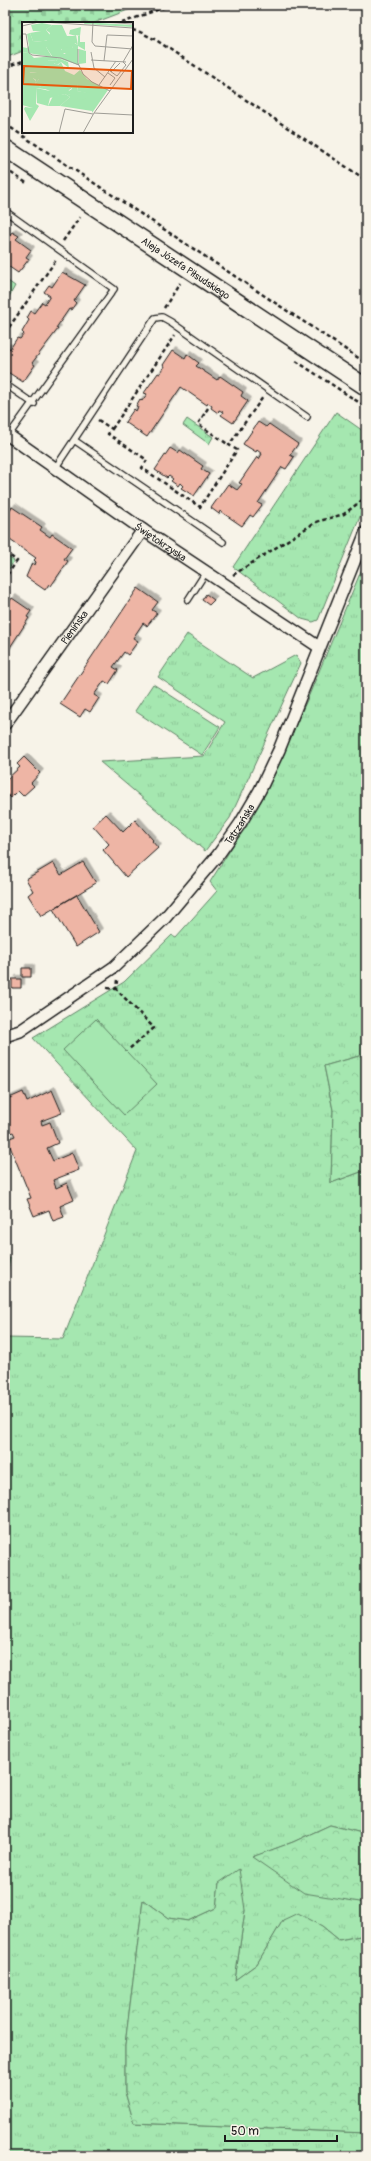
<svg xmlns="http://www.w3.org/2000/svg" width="371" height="2161" viewBox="0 0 371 2161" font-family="Pangolin,sans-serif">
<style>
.grass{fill:url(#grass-tufts);stroke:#608266}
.forest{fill:url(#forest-crowns);stroke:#608266}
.cemetery{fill:url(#cemetery-stones);stroke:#608266}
.garden{fill:#a5e7b0;stroke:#608266}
.building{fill:#eeb5a5;stroke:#1c1c1c;filter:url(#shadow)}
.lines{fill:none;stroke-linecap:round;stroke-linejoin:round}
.lane-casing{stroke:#1c1c1c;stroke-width:8}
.street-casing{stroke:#1c1c1c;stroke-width:14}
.secondary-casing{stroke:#1c1c1c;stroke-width:19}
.path{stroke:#1c1c1c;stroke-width:2.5;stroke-dasharray:4 3;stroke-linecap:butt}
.lane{stroke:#f7f3e8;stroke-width:5.5}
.street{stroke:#f7f3e8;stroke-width:11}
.secondary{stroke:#f7f3e8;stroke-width:16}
.labels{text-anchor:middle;stroke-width:3;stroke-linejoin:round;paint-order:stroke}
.street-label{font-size:10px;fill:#1c1c1c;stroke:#f7f3e8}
.inset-road{fill:none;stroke:#9f9d96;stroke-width:1}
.view{fill:#e8590c;fill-opacity:0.15;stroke:#e8590c;stroke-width:2}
.inset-edge{fill:none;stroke:#1c1c1c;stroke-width:2}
</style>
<defs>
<pattern id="grass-tufts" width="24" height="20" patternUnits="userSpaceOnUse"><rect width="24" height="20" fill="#a5e7b0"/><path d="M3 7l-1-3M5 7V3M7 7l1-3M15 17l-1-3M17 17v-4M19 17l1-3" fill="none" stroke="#8dc697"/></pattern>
<pattern id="forest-crowns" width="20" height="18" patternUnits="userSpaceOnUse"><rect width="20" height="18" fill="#a5e7b0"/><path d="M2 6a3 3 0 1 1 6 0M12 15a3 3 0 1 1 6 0" fill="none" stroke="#8dc697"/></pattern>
<pattern id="cemetery-stones" width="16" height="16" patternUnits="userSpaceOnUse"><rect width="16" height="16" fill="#a5e7b0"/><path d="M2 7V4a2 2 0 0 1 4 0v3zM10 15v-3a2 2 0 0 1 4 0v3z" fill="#8dc697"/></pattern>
<filter id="shadow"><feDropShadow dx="3.5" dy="-3.5" stdDeviation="0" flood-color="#0004"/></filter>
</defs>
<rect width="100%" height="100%" fill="#f7f3e8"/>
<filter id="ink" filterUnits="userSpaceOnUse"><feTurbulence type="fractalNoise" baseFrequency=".025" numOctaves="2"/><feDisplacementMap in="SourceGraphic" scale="8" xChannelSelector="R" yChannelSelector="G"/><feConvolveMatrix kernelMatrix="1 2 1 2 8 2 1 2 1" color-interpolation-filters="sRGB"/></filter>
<g filter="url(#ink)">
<!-- grass -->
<path class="grass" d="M5,279L15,286L5,304Z
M336,412L366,433V448L362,454L366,458V502L318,620L313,622L302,619L233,567Z
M187,419L213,437L209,444L183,425Z
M5,555L14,561L5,575Z
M366,559V1054L324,1066L333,1110L331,1183L366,1170V1834L330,1825L293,1842L253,1857L351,1900L366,1903V1935L339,1940L322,1926L283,1920L257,1964L235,1980L245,1910L219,1883L216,1908L188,1921L168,1918L143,1900L125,2045V2092L134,2123L366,2133V2156H5V1338L63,1339L137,1151L33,1038L124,982L172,935L176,937L217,891L210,882L261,801L307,700Z
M187,634L253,678L296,655L301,663L230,818L205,851L100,762L204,756L225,722L158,677Z
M153,684L220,727L202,755L135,711Z"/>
<!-- forest -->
<path class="forest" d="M366,1054V1170L331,1183L333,1110L324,1066Z
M10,1258L5,1286V1259Z
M330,1825L366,1834V1903L304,1893L252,1857L293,1842Z
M239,1869L245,1910L235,1980L257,1964L283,1920L298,1913L322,1926L339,1940L366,1935V2133L134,2123L125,2092V2045L143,1900L168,1918L188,1921L216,1908L219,1883Z"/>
<!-- cemetery -->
<path class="cemetery" d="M5,5H141L94,23H23V51L5,58Z"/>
<!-- garden -->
<path class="garden" d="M96,1019L157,1084L124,1115L63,1050Z"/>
<!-- building -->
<path class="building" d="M12,232L19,236L16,239L31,250L26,257L29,259L18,273L5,264V236L7,238Z
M62,272L85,285L74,301L76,303L71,310L69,309L56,328L58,329L32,363L35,365L23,382L6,371L5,373V350L7,347L10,349L17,338L20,339L24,334L22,332L29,320L27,318L31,311L34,313L42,302L45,304L50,296L44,292L49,285L52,287Z
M173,350L185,358L187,354L199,363L196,366L217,380L220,376L243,392L241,396L248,401L233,423L221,415L223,412L219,410L218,413L211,408L212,406L208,403L207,405L181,387L147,437L125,422L134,409L136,411L138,407L136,406L140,399L142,401L147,394L144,393L158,373L160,374L165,366L163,365Z
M258,422L266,427L269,424L298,444L290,455L294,457L286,469L282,467L258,503L262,505L253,517L250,515L242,526L220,511L219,514L211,508L228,484L237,490L242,484L239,483L257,457L259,459L262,454L257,450L256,452L243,444Z
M170,448L178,453L180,450L203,466L201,469L209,474L194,496L181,488L183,486L180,483L178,486L171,481L173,479L169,476L167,478L155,470Z
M12,507L42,527L40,530L50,537L52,534L72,548L64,559L68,561L51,586L49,584L45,590L26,577L32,563L35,565L36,562L34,560L36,558L7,538L8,536L5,534V508L9,511Z
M138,588L158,602L152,610L157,613L147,626L143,623L133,638L138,641L128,655L124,652L113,667L118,670L109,684L104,681L94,695L99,698L90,712L85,709L80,717L60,704Z
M206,594L214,600L209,605L202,600Z
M12,598L31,611L27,617L29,618L5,655V604H8Z
M24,757L40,773L31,783L34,786L23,796L18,791L11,798L5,792V781L20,767L17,764Z
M106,814L123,832L135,820L153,840L152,841L158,848L126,877L103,850L109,844L93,826Z
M83,862L96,883L41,916L28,895L33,891L26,879L53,863L61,875Z
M77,895L99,932L76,947L53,909Z
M22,968H31V977H22Z
M12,979H21V988H12Z
M52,1090L62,1113L41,1121L42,1125L50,1122L58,1143L47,1148L53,1161L72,1153L79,1170L53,1180L56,1188L67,1183L74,1200L60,1206L64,1217L53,1221L49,1210L34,1216L27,1199L31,1198L7,1139L15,1136L13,1132L5,1135V1100L23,1092L27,1102Z"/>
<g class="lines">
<!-- lane casing -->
<g class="lane-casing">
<path id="lane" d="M5,211L114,289L9,435
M5,384L34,404
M74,440L223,542
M56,467L155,318L162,317L171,322L307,417
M188,600L206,572"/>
</g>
<!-- street casing -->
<g class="street-casing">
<g id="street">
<path id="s1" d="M5,433L143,530L319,647"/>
<path id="s2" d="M5,724L143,530"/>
<path id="s3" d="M5,1036L20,1031L114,967L165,918L218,855L240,824L260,790L279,750L366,532"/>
</g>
</g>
<!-- secondary casing -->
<g class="secondary-casing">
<g id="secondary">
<path id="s4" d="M5,148L366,387"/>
</g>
</g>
<!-- path -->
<path class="path" d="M122,23L170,5
M132,30L140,32L156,40L366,180
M5,67L23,61
M5,124L366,363
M5,169L28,184
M63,241L80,217
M164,308L180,283
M5,333L56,260
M296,361L366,407
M208,408L198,424L229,445
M98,420L112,429L108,434L147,460L142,468L200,507L237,450L229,445L263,397
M112,429L175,335
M5,485L8,481
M5,552L17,561L5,578
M233,575L316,522L344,514L366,497
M117,980L116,989L154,1028L129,1049
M107,988L116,989"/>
<!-- lane -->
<use href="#lane" class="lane"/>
<!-- street -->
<use href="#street" class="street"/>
<!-- secondary -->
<use href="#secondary" class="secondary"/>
</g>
</g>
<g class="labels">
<!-- street labels -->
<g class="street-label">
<text dy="4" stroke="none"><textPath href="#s4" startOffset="217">Aleja Józefa Piłsudskiego</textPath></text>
<text dy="4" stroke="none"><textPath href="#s1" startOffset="190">Świętokrzyska</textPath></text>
<text dy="4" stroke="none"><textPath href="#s2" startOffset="119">Pienińska</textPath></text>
<text dy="4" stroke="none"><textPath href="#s3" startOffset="320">Tatrzańska</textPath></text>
</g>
</g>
<!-- overview -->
<g transform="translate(22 22)">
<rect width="111" height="111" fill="#f7f3e8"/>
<path d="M63,0L110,3V5L62,2ZM30,3H40L45,14H54L47,12L48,8L59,5L58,14L54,13L56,23L53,21L50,26L39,27L42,32L48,29L56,31V43L36,36L34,39L26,38L30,43L32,44L31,41L36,43L39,40L43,49L52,53L58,48L65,57L86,68L70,91V89L38,84L48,75L43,72L28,76L26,84L15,81L14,66L28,69L17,64V57L13,62L14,58L11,56L14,55L15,51L8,50L3,64H0V30L7,31L12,36L30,34L24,25L20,26V20L11,19L8,11L19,9L22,18L25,19L28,11L24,8ZM56,62L55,69L64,71L56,74L46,72L47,68ZM57,27L64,29V41L57,42Z" fill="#a5e7b0" fill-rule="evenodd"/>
<path d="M20,1L30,3L24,8L28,13L26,19L21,18L18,14L19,9H21H11L9,3ZM8,11L11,19L20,20V25H24L30,35L0,30V25L5,26L7,24L5,12ZM56,14H58V20H63V28L56,24V31H39L40,25L50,26L52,21L56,23ZM36,36L46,40L47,46L39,40L35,43L32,41L33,44H29L26,38L34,39ZM4,50L15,51L16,56H11L14,59L13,62L17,57V64L30,68L14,66V82L17,84L8,99L2,87L3,85L11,86L0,83V64H3ZM50,62H56L55,69L68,71L65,76L60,78L46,72L45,70L50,67ZM43,72L48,75L38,84H26L31,74Z" fill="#a5e7b0"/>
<path class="inset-road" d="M21,0L111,6M71,0L70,20L73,24L111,27M81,0L110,2M0,4L17,0M0,12H4L7,31L10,33L39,36L57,43M56,27V41L61,52L70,60L88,69M69,30L72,46L83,55M69,38L104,40M82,39L85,13L111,14M101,40L111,23M88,49L95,54L104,43L101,40M89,50L98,41M86,51L93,56L88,63M77,63L94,39M72,91L111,93M37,111L43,87L71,92M61,111L72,91L111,37"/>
<path class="view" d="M2,44L110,49L109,67L1,62Z"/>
<rect width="111" height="111" class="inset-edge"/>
</g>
<!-- margin -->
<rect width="371" height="2161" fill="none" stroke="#f7f3e8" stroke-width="20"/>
<rect x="10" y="10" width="351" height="2141" fill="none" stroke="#1c1c1c" stroke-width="1.5" filter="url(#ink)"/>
<!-- scale -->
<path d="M225 2135v6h112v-6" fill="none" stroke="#1c1c1c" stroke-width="2"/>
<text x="231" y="2135" font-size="12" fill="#1c1c1c" stroke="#f7f3e8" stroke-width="3" paint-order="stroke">50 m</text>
</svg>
